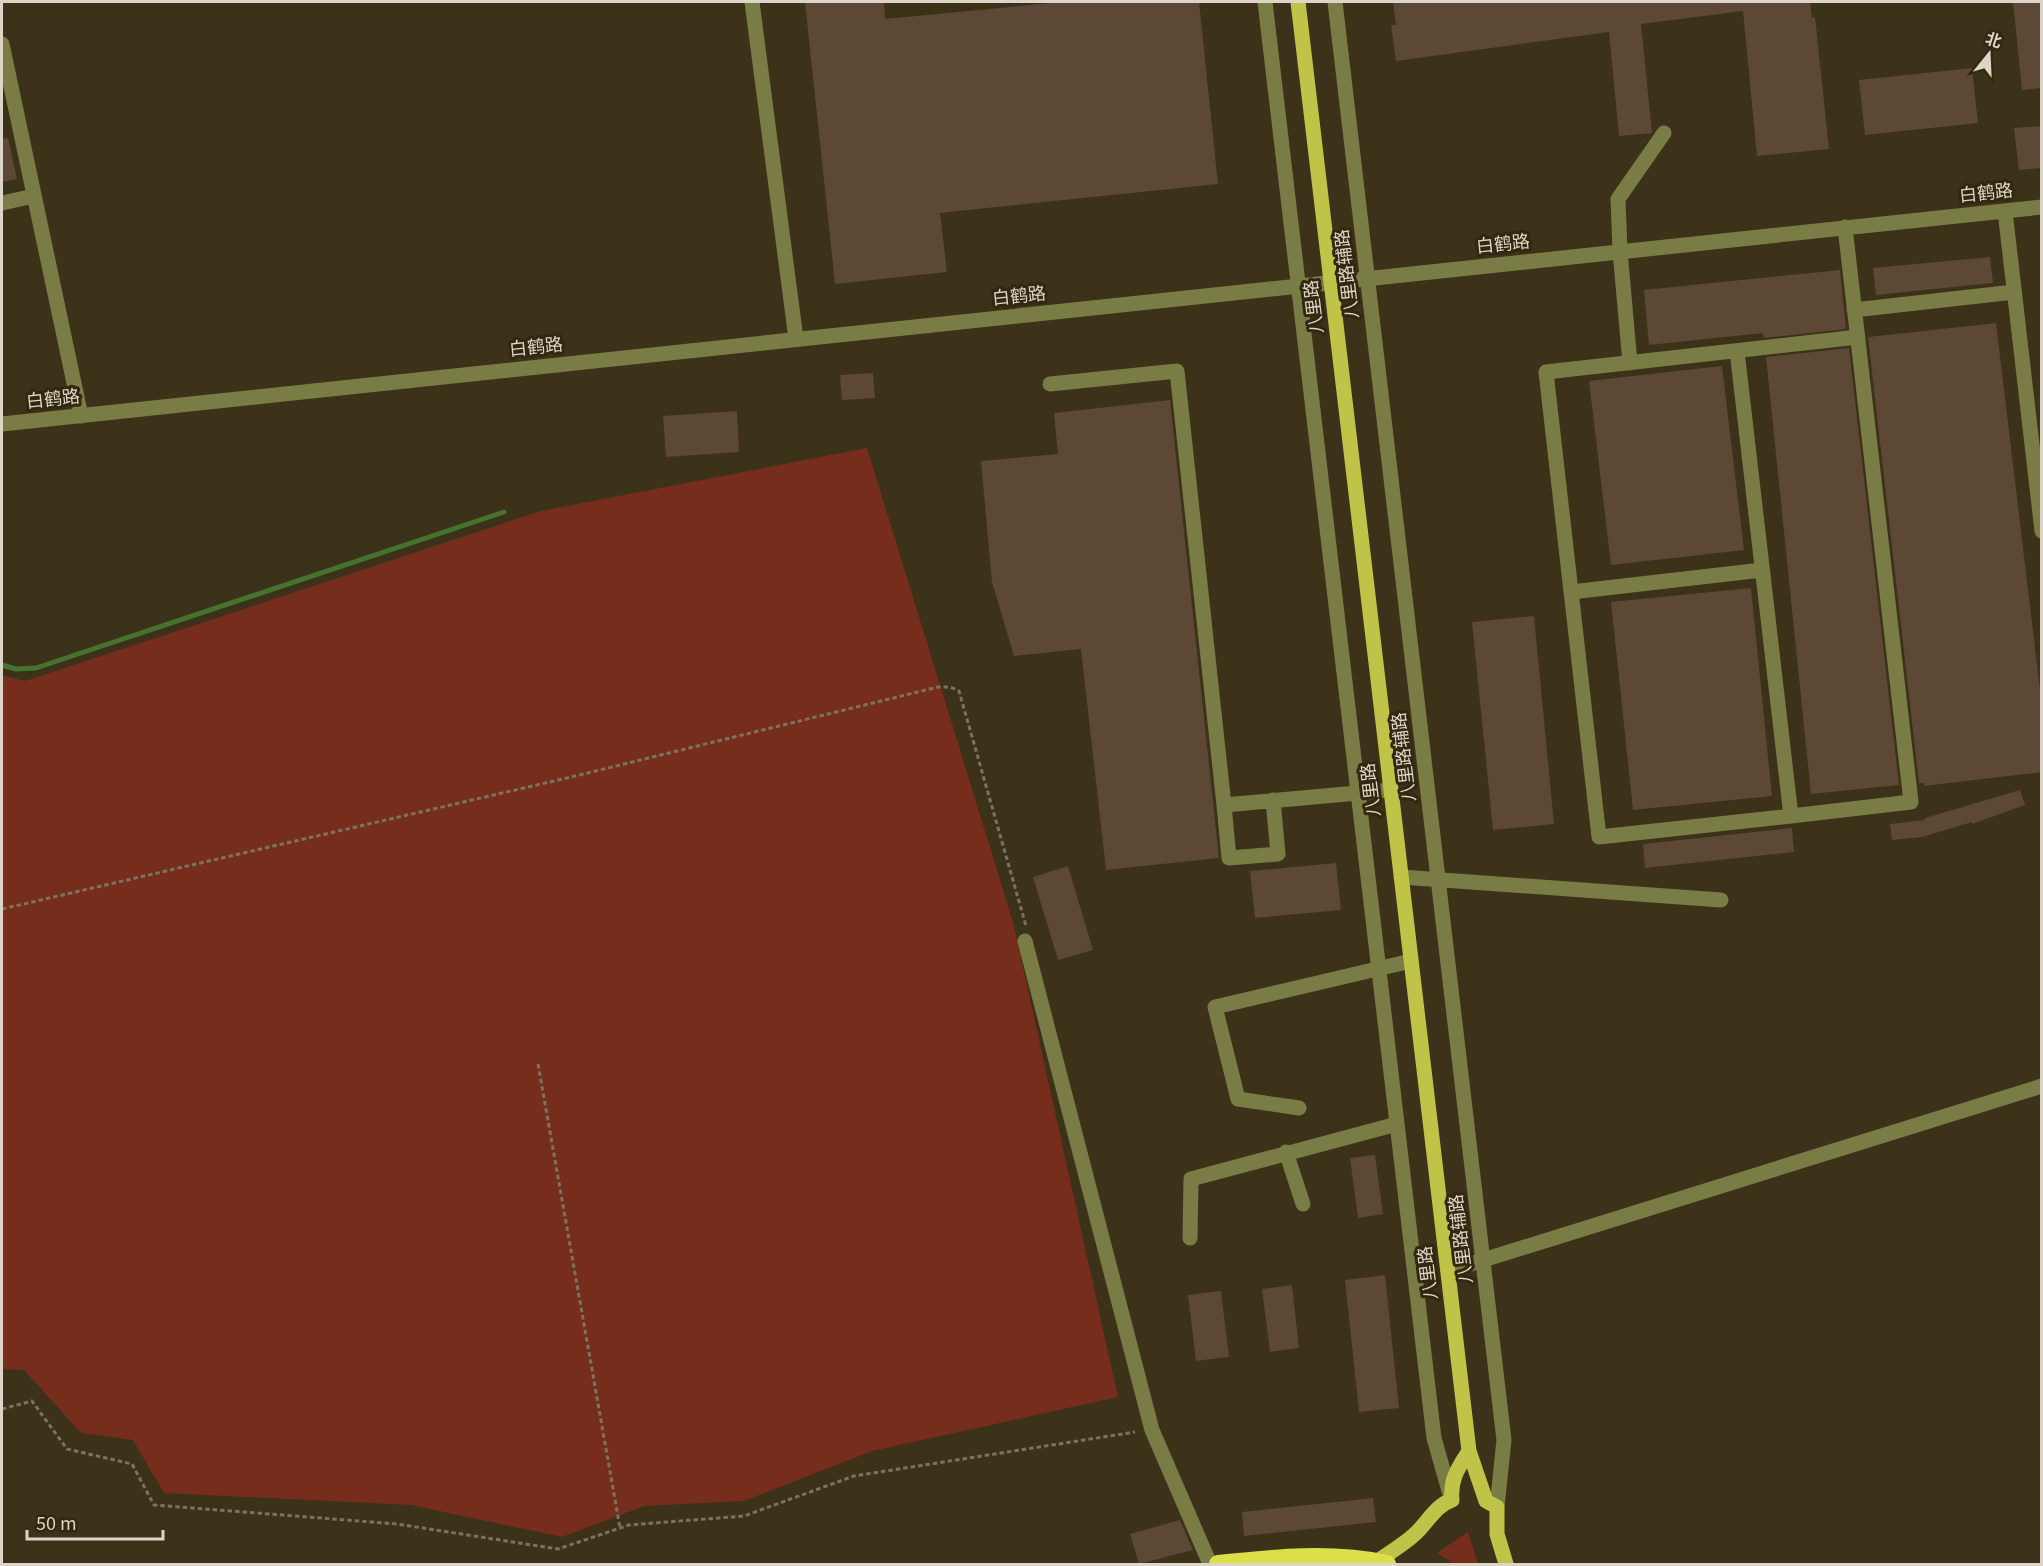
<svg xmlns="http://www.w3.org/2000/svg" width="2043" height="1566" viewBox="0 0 2043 1566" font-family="Georgia,'Noto Sans SC',serif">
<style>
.green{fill:#772d1c}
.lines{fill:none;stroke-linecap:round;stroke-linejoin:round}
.stream{stroke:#457330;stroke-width:5}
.building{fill:#5d4735}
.path{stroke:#7c725e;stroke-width:3;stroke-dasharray:4.5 3;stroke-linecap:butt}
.minor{stroke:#797c45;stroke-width:15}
.major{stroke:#bfc449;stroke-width:15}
.highway{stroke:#dbe046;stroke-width:18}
.labels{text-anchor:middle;stroke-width:6;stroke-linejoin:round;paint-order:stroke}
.street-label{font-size:18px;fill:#ddd6c8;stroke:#32270f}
</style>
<rect width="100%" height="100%" fill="#3c3119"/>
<!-- green -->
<path class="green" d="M867,448L1013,922L1118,1397L872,1451L744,1501L644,1506L562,1537L411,1505L164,1493L133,1440L81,1433L24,1370L2,1369V675L25,681L541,511Z
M1468,1532L1478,1564H1454L1437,1553Z"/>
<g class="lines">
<!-- stream -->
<path class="stream" d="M2,665L16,669L36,668L504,512"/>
</g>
<!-- building -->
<path class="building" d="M805,2H884L885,19L1061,2H1199L1218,184L940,213L947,272L835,284Z
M1393,2H1810L1812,18L1815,17L1829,149L1757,156L1743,11L1641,24L1652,133L1619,136L1609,32L1396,61L1391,25H1396Z
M2013,2H2042V88L2022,90Z
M1972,68L1978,123L1865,135L1859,80Z
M2042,126V168L2019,170L2014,128Z
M8,138L17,179L2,182V139Z
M1990,257L1993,283L1876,295L1873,268Z
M1840,270L1846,329L1764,338L1763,333L1649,345L1644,290Z
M1996,323L2042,706V772L1924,786V783H1919L1868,337Z
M1849,348L1899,785L1811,794L1766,357Z
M1722,366L1744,550L1611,565L1589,381Z
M873,373L875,398L842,400L840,375Z
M1170,400L1219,858L1106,870L1081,649L1014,656L992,582L981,461L1058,454L1054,413Z
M737,411L739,452L666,457L663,416Z
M1751,588L1772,796L1633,810L1611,602Z
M1534,616L1554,824L1493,830L1472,622Z
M2020,790L2025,805L1972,824V822L1922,837L1892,840L1890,824L1925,820V818Z
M1792,828L1794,852L1645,868L1643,844Z
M1336,863L1341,910L1255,918L1250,871Z
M1068,866L1093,950L1058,960L1033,877Z
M1375,1155L1383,1214L1358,1218L1350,1158Z
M1385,1275L1399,1408L1359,1412L1345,1280Z
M1292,1285L1299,1348L1270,1352L1262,1289Z
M1221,1291L1229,1357L1196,1361L1188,1295Z
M1373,1498L1376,1522L1244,1536L1242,1512Z
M1180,1520L1193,1550L1139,1564L1130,1534Z"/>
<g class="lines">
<!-- path -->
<path class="path" d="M2,909L567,778L938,687H950L959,691L1026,926
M538,1064L620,1528
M2,1409L32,1401L67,1449L132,1464L154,1505L397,1524L558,1549L629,1525L744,1516L854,1476L1135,1432"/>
<!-- minor -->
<path class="minor" d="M752,2L796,339
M1265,2L1434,1438L1451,1498
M1335,2L1504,1440L1497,1507
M2,44L81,416
M2,203L34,196
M2005,211L2042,531
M1854,310L2014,292
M1737,351L1791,816L1599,837L1546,372L1858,337
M1630,363L1620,251L1618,199L1664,133
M1050,384L1177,371L1224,805L1391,790
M2,424L2042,207
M1571,592L1762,570
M1224,805L1229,858L1278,854L1273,800
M1791,816L1911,802L1845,227
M1401,877L1721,900
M1025,941L1152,1430L1210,1564
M1299,1108L1238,1099L1215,1007L1411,961
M1286,1152L1303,1204
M1190,1238L1191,1179L1397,1124
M1448,1271L2042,1086"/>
<!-- major -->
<path class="major" d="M1298,2L1469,1451L1486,1501L1497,1507V1534L1506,1564
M1376,1562C1389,1553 1403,1545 1415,1534C1427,1523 1436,1505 1452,1500C1450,1479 1458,1468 1469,1451"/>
<!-- highway -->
<path class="highway" d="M1218,1564C1273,1558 1332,1552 1387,1564"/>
</g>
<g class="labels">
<!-- street labels -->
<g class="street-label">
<text transform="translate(1986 193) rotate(-6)" y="6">白鹤路</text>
<text transform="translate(1503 244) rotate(-6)" y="6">白鹤路</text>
<text transform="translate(1347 274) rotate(-97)" y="6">八里路辅路</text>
<text transform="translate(1019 296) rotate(-6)" y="6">白鹤路</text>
<text transform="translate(1314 307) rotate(-97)" y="6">八里路</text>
<text transform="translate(536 347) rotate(-6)" y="6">白鹤路</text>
<text transform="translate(53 399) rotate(-6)" y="6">白鹤路</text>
<text transform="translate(1404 757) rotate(-97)" y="6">八里路辅路</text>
<text transform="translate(1371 790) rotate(-97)" y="6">八里路</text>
<text transform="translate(1461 1239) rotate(-97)" y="6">八里路辅路</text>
<text transform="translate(1428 1273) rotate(-97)" y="6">八里路</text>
</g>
</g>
<!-- border -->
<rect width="2043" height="1566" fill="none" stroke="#ddd6c8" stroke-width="6"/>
<!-- north arrow -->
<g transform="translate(1989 54) rotate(18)" stroke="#32270f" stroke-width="4.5" paint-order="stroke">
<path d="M0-4.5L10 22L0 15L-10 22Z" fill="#ddd6c8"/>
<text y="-9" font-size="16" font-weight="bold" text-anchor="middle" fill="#ddd6c8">北</text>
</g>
<!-- scale -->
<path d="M27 1530v9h136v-9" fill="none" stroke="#ddd6c8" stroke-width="3"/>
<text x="36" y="1530" font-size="18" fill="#ddd6c8" stroke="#32270f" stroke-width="4.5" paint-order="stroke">50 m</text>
</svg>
